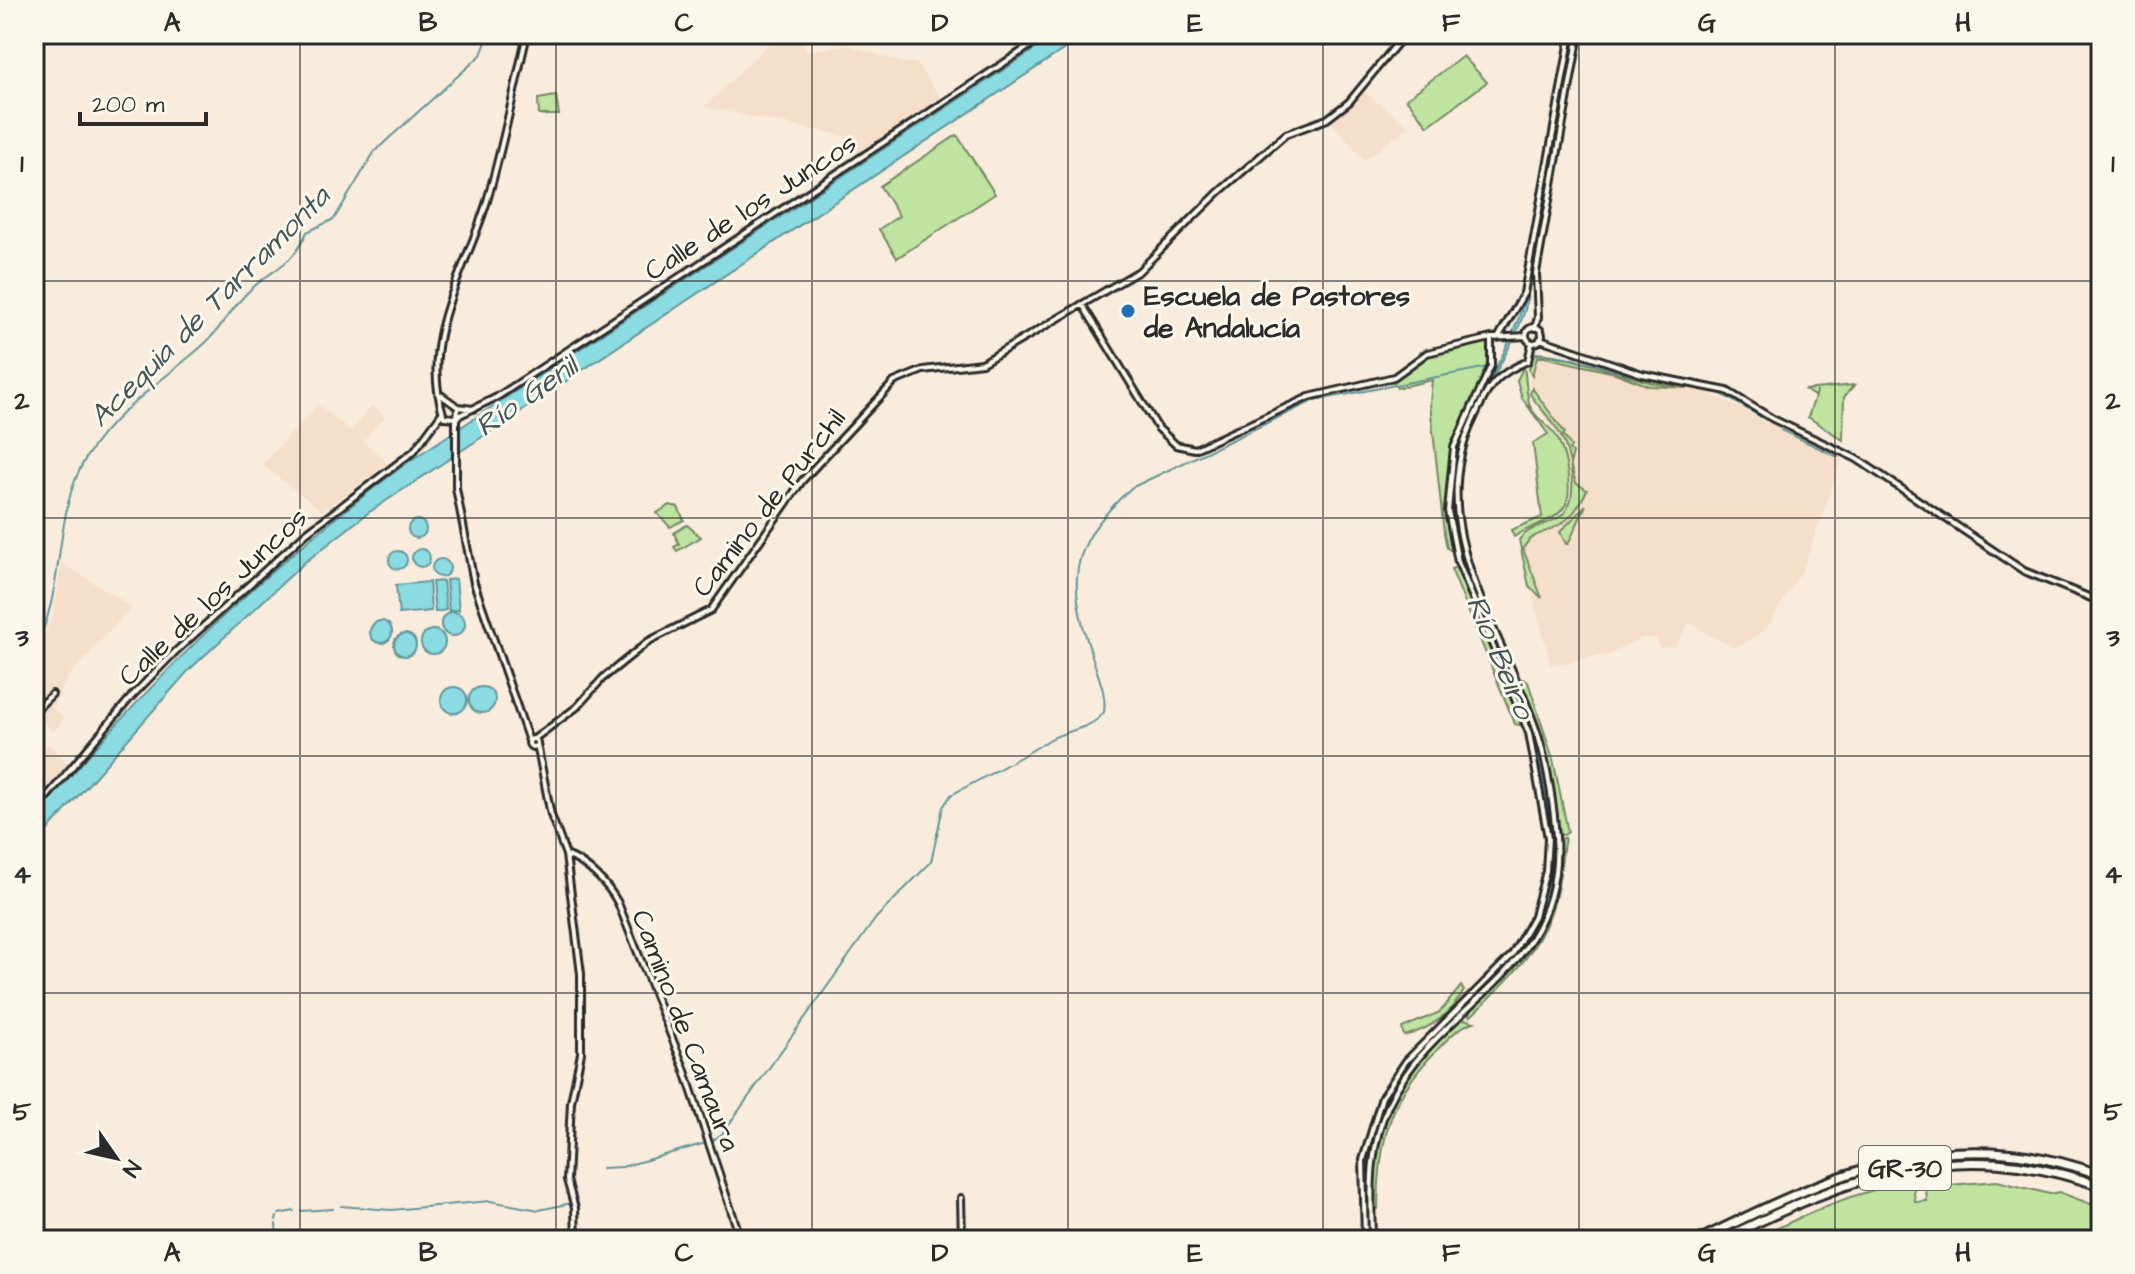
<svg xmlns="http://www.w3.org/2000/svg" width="2135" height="1274" viewBox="0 0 2135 1274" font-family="'Architects Daughter',sans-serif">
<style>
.built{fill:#f6dfca}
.green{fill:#bee49f;stroke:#748865;stroke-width:2}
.water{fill:#8adce2;stroke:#649599;stroke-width:2}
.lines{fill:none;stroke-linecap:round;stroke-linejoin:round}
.stream{stroke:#649599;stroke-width:2}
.minor-casing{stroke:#2b2b2b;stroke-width:10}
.highway-casing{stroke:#2b2b2b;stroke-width:13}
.minor{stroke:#fbf7ec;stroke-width:4}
.highway{stroke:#fbf7ec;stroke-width:7}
.grid{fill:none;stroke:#2b2b2b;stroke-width:2;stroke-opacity:0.55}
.poi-dot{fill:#1f6fb2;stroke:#fbf7ec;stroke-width:3}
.labels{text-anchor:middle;stroke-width:6;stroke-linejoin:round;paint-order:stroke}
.shield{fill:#fbf7ec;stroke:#696865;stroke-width:2}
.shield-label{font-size:26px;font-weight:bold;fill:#2b2b2b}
.street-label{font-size:28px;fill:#2b2b2b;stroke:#fbf7ec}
.poi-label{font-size:28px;font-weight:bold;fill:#2b2b2b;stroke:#fbf7ec;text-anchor:start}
.water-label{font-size:30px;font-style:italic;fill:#435759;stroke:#fbf7ec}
.neatline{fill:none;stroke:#2b2b2b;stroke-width:3}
.grid-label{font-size:26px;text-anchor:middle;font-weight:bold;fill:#2b2b2b}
</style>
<rect width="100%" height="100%" fill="#f9ecdd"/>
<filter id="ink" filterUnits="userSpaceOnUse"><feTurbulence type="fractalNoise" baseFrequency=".0125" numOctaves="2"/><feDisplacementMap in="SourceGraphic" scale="16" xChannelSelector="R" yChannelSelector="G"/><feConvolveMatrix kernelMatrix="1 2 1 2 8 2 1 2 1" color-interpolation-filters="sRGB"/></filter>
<g filter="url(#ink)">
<!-- built -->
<path class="built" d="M774,34H809L804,43L808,51L847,44L903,63H916L941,98L858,154L844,136L704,107L775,38Z
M1363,91L1409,127L1364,161L1330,120Z
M1530,356H1548L1589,365L1664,388L1696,387L1842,459L1803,569L1767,628L1741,646L1732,647L1689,623L1675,646L1660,648L1655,638H1642L1608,655L1551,665L1532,595L1537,592L1529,585L1519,541L1563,515L1573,497L1563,443L1538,407L1528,381L1531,378L1527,371Z
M318,405L351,431L372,405L385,417L363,441L388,463L322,511L262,465Z
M61,562L132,607L67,678L53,708L64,718L54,732L40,719L34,725V654L54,614Z
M34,743L42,750L48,744L69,764L34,807Z"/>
<!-- green -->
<path class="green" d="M1463,56L1487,82L1428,126L1406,99Z
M556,96L559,115H539L538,99Z
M957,135L995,194L897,258L879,229L899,216L880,186Z
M1488,341C1491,378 1476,385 1463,417C1444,460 1441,507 1453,552L1447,548L1444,533L1430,403L1432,380L1397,388L1393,382L1424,357Z
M1533,354C1574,356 1611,372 1650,382C1662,386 1676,384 1687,388L1649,386L1615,373L1544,357H1537L1532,376L1529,369Z
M1524,366C1526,378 1526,394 1530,406C1534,417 1548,425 1555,434C1565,449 1576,496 1562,510C1551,523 1528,526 1514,537L1511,530L1542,517L1533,443L1548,434L1522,398L1517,380Z
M1854,385L1844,397L1843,440L1808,417L1817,391L1814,396L1805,390Z
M1532,388L1565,433L1563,435L1571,446L1569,450L1573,453L1570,464L1576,483L1587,490C1580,504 1573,517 1559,525C1543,535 1532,532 1523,549L1542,598L1529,586L1519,540C1529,526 1547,526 1561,516C1581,500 1570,453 1560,434C1552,419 1539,408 1530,394Z
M670,505L678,507L684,520L670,527L657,513Z
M1586,505L1568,544H1566L1560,532Z
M687,525L701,537L677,551L674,547L679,544L674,533Z
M1458,567L1522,720L1520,725L1515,724L1451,569Z
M1523,679L1528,682L1553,759L1568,832L1564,835L1558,834L1536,723L1519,680Z
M1565,838C1561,857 1561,876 1556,895C1544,947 1508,981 1470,1017L1469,1013C1525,959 1552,918 1558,839Z
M1461,986L1464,991C1449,1015 1431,1029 1404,1036L1402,1028L1440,1012Z
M1464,1019L1474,1022C1457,1027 1448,1039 1435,1052C1387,1101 1379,1143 1378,1209H1372C1373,1140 1385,1092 1437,1043C1445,1035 1454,1024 1464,1019Z
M1997,1181L2050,1194L2059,1192L2101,1208V1240H1754C1805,1214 1855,1190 1913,1182L1915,1202L1927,1201L1926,1187Z"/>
<!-- water -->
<path class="water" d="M1058,34H1087L368,513L304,563L188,671L34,846V819C151,679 261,571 408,462Z
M1573,34H1577L1525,310C1505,370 1459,418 1454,482C1449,531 1468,572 1487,616C1521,698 1567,791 1549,883C1529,990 1408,1026 1376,1126C1365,1163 1368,1201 1369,1240H1366C1365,1196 1362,1153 1379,1111C1416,1018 1524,988 1546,882C1565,793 1515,692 1481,612C1466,575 1449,539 1450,499C1450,426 1500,377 1521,311C1531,280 1534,247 1540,215C1551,154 1562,94 1573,34Z
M408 529a9 9 0 1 1 18 0a9 9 0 1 1-18 0Z
M412 558a9 9 0 1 1 18 0a9 9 0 1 1-18 0Z
M389 560a9 9 0 1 1 18 0a9 9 0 1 1-18 0Z
M432 568a9 9 0 1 1 18 0a9 9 0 1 1-18 0Z
M456,579L459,610L449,611L446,580Z
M443,581L446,610L435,612L432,582Z
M429,582L431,611L399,614L396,585Z
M441 624a12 12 0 1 1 24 0a12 12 0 1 1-24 0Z
M370 632a11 11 0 1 1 22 0a11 11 0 1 1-22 0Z
M421 642a12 12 0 1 1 24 0a12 12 0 1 1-24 0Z
M394 645a11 11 0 1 1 22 0a11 11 0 1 1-22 0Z
M469 700a13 13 0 1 1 26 0a13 13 0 1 1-26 0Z
M441 700a13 13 0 1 1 26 0a13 13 0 1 1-26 0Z"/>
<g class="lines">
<!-- stream -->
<path class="stream" d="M1534,353C1586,355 1632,381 1683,385
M1716,391L1766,420
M1781,430L1838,457
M1850,459L1893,485
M1986,548L2001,560
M2011,566L2020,572
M2023,574L2025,575
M2028,577L2101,605
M34,649C67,591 52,511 87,456C115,411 162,381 201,347C220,331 231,308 249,291C275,266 291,268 307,232L334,219L375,151L481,55L489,34
M712,1141L722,1134L876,918L931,862L943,807L951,795C985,777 1017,760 1049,740C1067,729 1092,730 1104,712C1107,694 1098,676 1093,659C1067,580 1067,548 1131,488L1313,401L1488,367
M602,1168L622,1167L706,1143
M341,1206L391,1210L490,1201L539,1210L572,1203
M301,1211L333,1209
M279,1214L294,1211
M276,1220L277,1217
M276,1224L277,1240"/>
<!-- minor casing -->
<g class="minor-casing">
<path id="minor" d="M1082,304L1158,428L1176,445L1195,449L1309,397L1394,377L1427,353L1491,338L1526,336
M1526 335a8 8 0 1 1 16 0a8 8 0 1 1-16 0Z
M1535,328L1538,317L1536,273L1579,34
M1498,338L1524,293L1571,34
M1540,339L1642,374L1727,391L1773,419L1857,459L2024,571L2101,602
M441,395L458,407L473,409
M458,407L457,418L444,417C418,338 465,274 487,201C503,146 514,90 527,34
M458,416L497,397L1048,34
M456,419V488L474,583L529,741
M34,712L52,694
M529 743a4 4 0 1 1 8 0a4 4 0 1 1-8 0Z
M534,739L577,707L603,678L649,641L711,610L802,481L894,382L923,370L982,363L1139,271L1219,192L1286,134L1327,119L1349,102L1405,34
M537,744L551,815L566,855L581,974V1053L571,1102L567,1180L575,1208L576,1240
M34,749L38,756L34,761
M34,812L132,696L175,652L306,533L414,451L442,413
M566,855C587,863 608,884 618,903L684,1068L741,1240
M961,1198L962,1240
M1365,1240L1363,1160L1382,1097L1406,1061L1512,955L1534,916L1546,871L1548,838L1529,733L1458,562L1448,511L1454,447L1491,366V338
M1372,1240C1371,1193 1368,1148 1389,1104C1437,1000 1565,977 1556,836C1553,801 1547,761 1536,729C1502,630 1422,527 1473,420C1488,387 1494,375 1528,361L1532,343"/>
</g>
<!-- highway casing -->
<g class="highway-casing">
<path id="highway" d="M1699,1240C1835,1173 1947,1119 2101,1175
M1721,1240C1853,1175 1954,1134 2101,1186"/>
</g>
<!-- minor -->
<use href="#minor" class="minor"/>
<!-- highway -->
<use href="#highway" class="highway"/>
</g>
</g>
<!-- grid -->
<path class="grid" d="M300,34V1240M556,34V1240M812,34V1240M1068,34V1240M1323,34V1240M1579,34V1240M1835,34V1240M34,281H2101M34,518H2101M34,756H2101M34,993H2101"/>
<!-- markers -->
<circle class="poi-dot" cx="1128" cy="311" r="8"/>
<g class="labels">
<!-- shield labels -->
<rect class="shield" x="1859" y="1146" width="92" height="44" rx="6"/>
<g class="shield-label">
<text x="1905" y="1177">GR-30</text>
</g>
<!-- street labels -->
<g class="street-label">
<text transform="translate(750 206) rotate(-33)" y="10">Calle de los Juncos</text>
<text transform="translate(768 502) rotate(-52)" y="10">Camino de Purchil</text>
<text transform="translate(212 596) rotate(-43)" y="10">Calle de los Juncos</text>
<text transform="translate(687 1030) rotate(69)" y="10">Camino de Camaura</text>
</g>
<!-- poi labels -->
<g class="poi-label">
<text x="1144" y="305">Escuela de Pastores<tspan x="1144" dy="32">de Andalucía</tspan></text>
</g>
<!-- water labels -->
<g class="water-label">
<text transform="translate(209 306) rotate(-45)" y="10">Acequia de Tarramonta</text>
<text transform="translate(526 396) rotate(-35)" y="10">Río Genil</text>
<text transform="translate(1501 657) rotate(67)" y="10">Río Beiro</text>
</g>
</g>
<!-- margin -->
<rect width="2135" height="1274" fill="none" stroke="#fbf7ec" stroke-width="88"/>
<!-- north arrow -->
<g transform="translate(116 1158) rotate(124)" stroke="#fbf7ec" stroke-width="6" paint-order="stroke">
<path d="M0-6L14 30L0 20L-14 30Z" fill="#2b2b2b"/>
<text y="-12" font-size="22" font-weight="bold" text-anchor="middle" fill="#2b2b2b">N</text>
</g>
<!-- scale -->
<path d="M80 112v12h126v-12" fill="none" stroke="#2b2b2b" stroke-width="4"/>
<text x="92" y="112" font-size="24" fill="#2b2b2b" stroke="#fbf7ec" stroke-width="6" paint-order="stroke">200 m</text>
<rect x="44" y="44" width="2047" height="1186" class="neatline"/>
<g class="grid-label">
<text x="172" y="31">A</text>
<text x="428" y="31">B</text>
<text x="684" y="31">C</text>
<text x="940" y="31">D</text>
<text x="1195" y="31">E</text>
<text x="1451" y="31">F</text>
<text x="1707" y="31">G</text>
<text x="1963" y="31">H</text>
<text x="22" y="172">1</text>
<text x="2113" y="172">1</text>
<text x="22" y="409">2</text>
<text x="2113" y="409">2</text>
<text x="22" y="646">3</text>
<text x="2113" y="646">3</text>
<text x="22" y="883">4</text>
<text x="2113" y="883">4</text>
<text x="22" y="1120">5</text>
<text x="2113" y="1120">5</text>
<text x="172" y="1261">A</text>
<text x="428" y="1261">B</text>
<text x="684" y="1261">C</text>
<text x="940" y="1261">D</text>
<text x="1195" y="1261">E</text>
<text x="1451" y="1261">F</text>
<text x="1707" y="1261">G</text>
<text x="1963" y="1261">H</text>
</g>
</svg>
